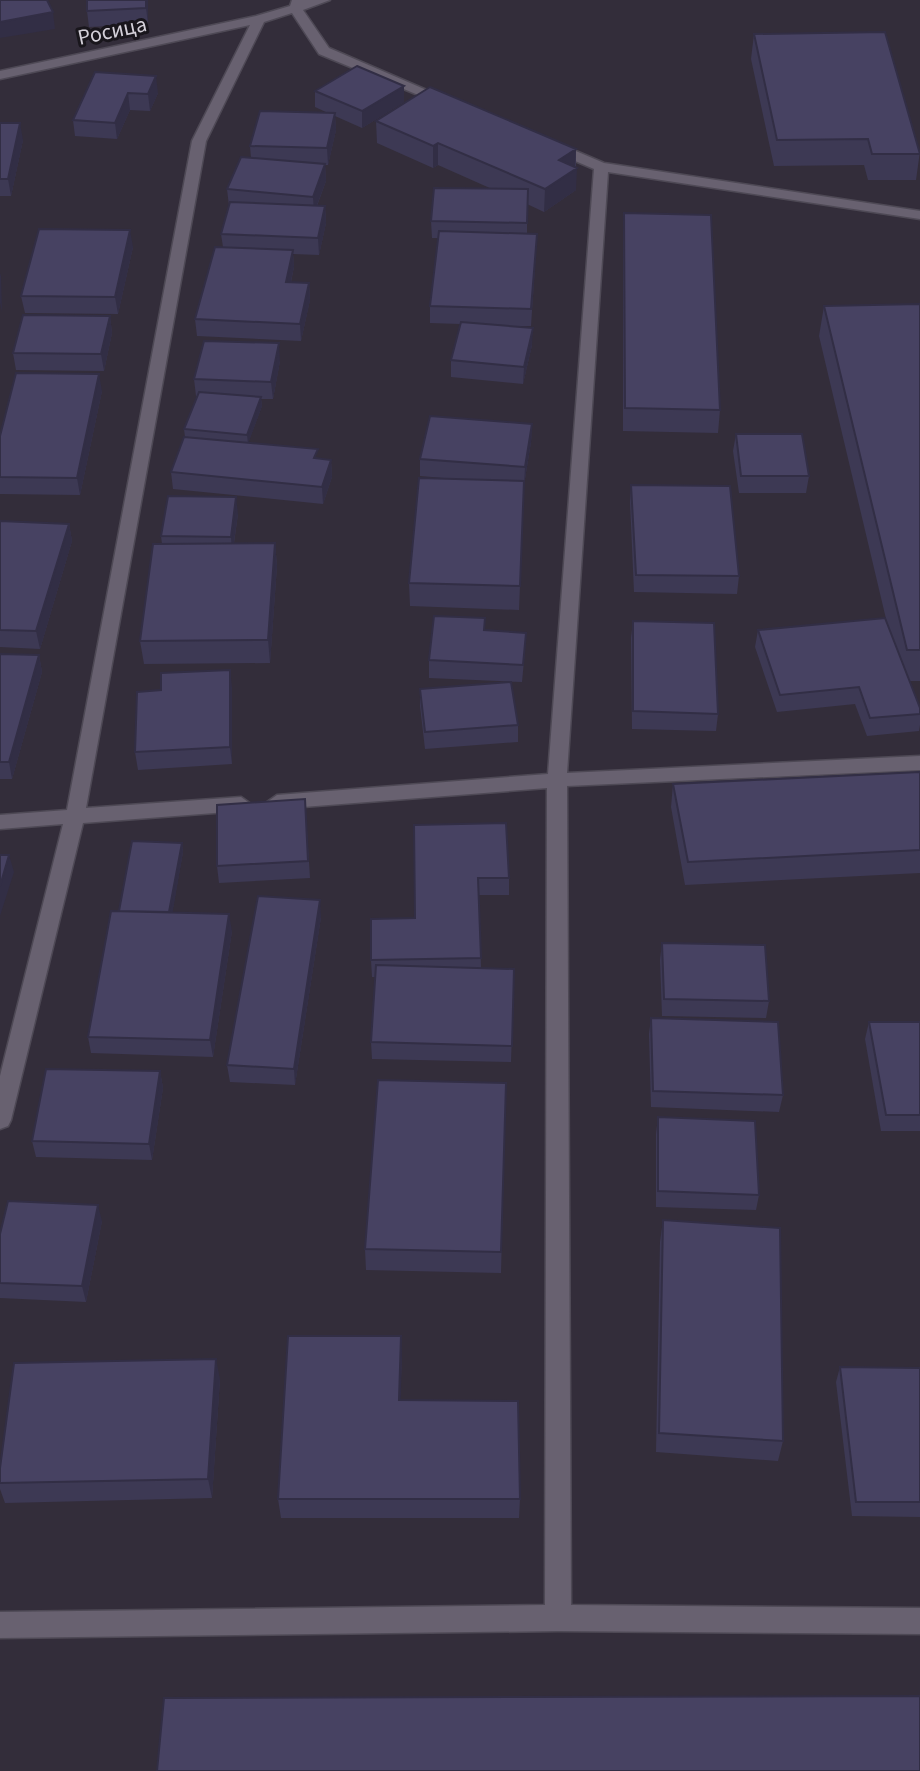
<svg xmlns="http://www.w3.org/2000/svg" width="920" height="1771" viewBox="0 0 920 1771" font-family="'Source Sans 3',sans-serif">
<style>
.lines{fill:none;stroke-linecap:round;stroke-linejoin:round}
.minor-casing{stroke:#4e4955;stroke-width:3}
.minor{fill:#686170;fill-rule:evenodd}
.wall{fill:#3d3954}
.shaded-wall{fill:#322e45}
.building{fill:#474262;stroke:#322e45;stroke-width:2}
.labels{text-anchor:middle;stroke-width:6;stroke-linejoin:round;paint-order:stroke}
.far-street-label{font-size:22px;fill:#d4d0d9;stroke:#19161c}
</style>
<rect width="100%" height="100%" fill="#332d3a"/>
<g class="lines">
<!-- minor casing -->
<g class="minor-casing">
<path id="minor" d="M292,0H330L303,10L329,48L452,101L440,104L319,54L292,13L264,22L206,141L86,808L241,797L251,804L241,811L83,823L11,1120L8,1126L0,1129V1076L63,824L0,829V815L67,810L192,141L250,25L0,79V71L256,16L290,6Z
M547,143H557L604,163L920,211V219L608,172L567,773L920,756V770L567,786L571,1605L920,1608V1634L558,1631L0,1638V1612L545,1605L547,788L277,809L267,802L277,795L548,774L594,169L547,149Z"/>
</g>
<!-- minor -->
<use href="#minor" class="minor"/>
</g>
<!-- wall -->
<path class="wall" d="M87,0H148V24L89,27L87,11Z
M754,34L920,151L916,180H868L864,165L774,166L751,59Z
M95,72L158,93L150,111L130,110L117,139L75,136L73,120Z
M315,91L404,102L362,128L335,116L336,130L328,165H325L326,181L317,206H325L326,223L319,255L293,254L294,267L291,282L309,283L310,300L301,341L197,336L195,319L223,247L221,234L229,206L227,189L251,158L250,146L328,113L315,107Z
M376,121L576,149V190L544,212L527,204V234L536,251L531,326H504L532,345L523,384L451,377V360L460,324L430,323V306L438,238H432L431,221L492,189L438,165L433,168L377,143Z
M0,123L23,140L11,196H0Z
M624,213L720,410L718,433L623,431V236Z
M133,247L118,314L25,313L21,296Z
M920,304V681H910L920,708V725L919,731L867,736L855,704L777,712L755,647L758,630L887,623L819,336L824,306Z
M110,316L112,333L104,371L16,370L13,353Z
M280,361L273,399H261L262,406L248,443L318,458L331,460L332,477L323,504L173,489L171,472L185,437L184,429L197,396H196L194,379Z
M102,391L80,495L0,494V436Z
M532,424L531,442L524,485L519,610L410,606L409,583L455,479L420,476V459Z
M736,434L809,476L806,493H739L733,451Z
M631,485L739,576L737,594L634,592L630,502Z
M238,514L234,543H275L277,566L270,663L144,664L140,641L162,544L161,536Z
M0,521L69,524L72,541L40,649L0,647Z
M485,618V630L525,650L522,682L429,678V660Z
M633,621L718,714L716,731L632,729L631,638Z
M0,654L39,655L42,672L12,779H0Z
M232,687V764L138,770L135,752Z
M420,689L518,725V742L425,749L420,706Z
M920,772V873L685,885L671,807L673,784Z
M305,799L310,878L219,883L217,866Z
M414,825L509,878V895H479L481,968L514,969L511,1062L372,1059L371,1042L375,977H372L371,960L415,918Z
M182,843L183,852L172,913L232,931L213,1057L91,1053L88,1037Z
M321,917L295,1085L230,1082L227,1065Z
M662,943L769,1001L766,1018L662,1016L660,960Z
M651,1018L783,1095L779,1112L651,1107L649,1034Z
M869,1022H920V1131H881L865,1039Z
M160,1071L163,1088L152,1160L36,1157L32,1141Z
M506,1083L501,1273L366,1270L365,1249Z
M658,1117L759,1195L756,1210L656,1207V1134Z
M663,1220L783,1441L778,1461L656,1452L660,1242Z
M102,1221L86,1302L0,1298V1234Z
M402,1356L400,1400L520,1499L519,1518H281L278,1499Z
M840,1367L920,1368V1517L852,1516L836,1382Z
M220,1379L212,1498L5,1503L0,1489V1468Z"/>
<!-- shaded-wall -->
<path class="shaded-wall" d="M146,0H148V24L146,8Z
M53,12L55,29L0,38V22Z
M156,76L158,93L150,111L148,94Z
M404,86V102L362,128V111Z
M128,93L130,110L117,139L115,123Z
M335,113L336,130L328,165L327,148Z
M20,123L23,140L11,196L8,179Z
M438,143V165L433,168V146Z
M576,149L575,169L577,168L576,190L544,212L545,189L559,160Z
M325,164L326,181L314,213L313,197Z
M325,206L326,223L319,255L318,238Z
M130,230L133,247L118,314L115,297Z
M293,250L294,267L287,299L286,282Z
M0,273L1,276L2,312L0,303Z
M309,283L310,300L301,341L300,324Z
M110,316L112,333L104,371L101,354Z
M533,328L532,345L523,384L524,367Z
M279,343L280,361L273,399L271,382Z
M99,374L102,391L80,495L77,478Z
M261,397L262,406L248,444L247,435Z
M532,424L531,442L524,485L525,467Z
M331,460L332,477L323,504L322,487Z
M236,497L238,514L232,555L231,537Z
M69,524L72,541L40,649L36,631Z
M275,543L277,566L270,663L268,640Z
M39,655L42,672L12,779L9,762Z
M230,670L232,687V764L230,747Z
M182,843L183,852L171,922L169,912Z
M9,855L14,872L0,916V886Z
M320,900L321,917L295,1085L294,1069Z
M229,914L232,931L213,1057L210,1040Z
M160,1071L163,1088L152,1160L149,1144Z
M98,1205L102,1221L86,1302L82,1286Z
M401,1336L402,1356L400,1420L399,1400Z
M216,1359L220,1379L212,1498L208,1479Z"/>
<!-- building -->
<path class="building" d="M0,0H47L53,12L0,22Z
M87,0H146V8L87,11Z
M885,32L920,154H872L868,139L777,140L754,34Z
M357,66L404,86L362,111L315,91Z
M95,72L156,76L148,94L128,93L115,123L73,120Z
M430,87L576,149L559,160L577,168L545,189L438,143L433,146L376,121Z
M260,111L335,113L327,148L250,146Z
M0,123H20L8,179H0Z
M241,157L325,164L313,197L227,189Z
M434,188L528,189L527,223L431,221Z
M230,202L325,206L318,238L221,234Z
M624,213L711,215L720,410L625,408Z
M39,229L130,230L115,297L21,296Z
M439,231L537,234L531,309L430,306Z
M215,247L293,250L286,282L309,283L300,324L195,319Z
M920,304V650H907L824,306Z
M23,315L110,316L101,354L13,353Z
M461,322L533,328L524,367L451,360Z
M204,341L279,343L271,382L194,379Z
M16,373L99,374L77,478L0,477V436Z
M199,392L261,397L247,435L184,429Z
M430,416L532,424L525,467L420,459Z
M736,434H802L809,476H741Z
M184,437L318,449L314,458L331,460L322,487L171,472Z
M419,478L524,481L520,586L409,583Z
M631,485L730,486L739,576L636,575Z
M168,496L236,497L231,537L161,536Z
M0,521L69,524L36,631L0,630Z
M275,543L268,640L140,641L153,544Z
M434,616L485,618L484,630L526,633L523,665L429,660Z
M885,618L920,708V714L870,718L859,687L780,695L758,630Z
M633,621L714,623L718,714L633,711Z
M0,654L39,655L9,762H0Z
M230,670V747L135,752L137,692L161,690V673Z
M511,682L518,725L425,732L420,689Z
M920,772V850L688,862L673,784Z
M305,799L308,861L217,866V805Z
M506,823L509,878H478L481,958L371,960V919L415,918L414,825Z
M132,841L182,843L169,912L119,911Z
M0,855H9L0,886Z
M258,896L320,900L294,1069L227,1065Z
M111,911L229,914L210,1040L88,1037Z
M662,943L765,945L769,1001L664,999Z
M376,965L514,969L512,1046L371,1042Z
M651,1018L778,1022L783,1095L653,1091Z
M869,1022H920V1115H886Z
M46,1069L160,1071L149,1144L32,1141Z
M378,1080L506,1083L501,1252L365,1249Z
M658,1117L755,1121L759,1195L658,1191Z
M8,1201L98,1205L82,1286L0,1283V1234Z
M663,1220L780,1228L783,1441L659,1433Z
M288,1336H401L399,1400L518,1401L520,1499H278Z
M216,1359L208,1479L0,1483V1468L14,1363Z
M840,1367L920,1368V1502H856Z
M920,1696V1771H157L164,1698Z"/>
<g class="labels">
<!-- far-street labels -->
<g class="far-street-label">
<text transform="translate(112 30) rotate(-12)" y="8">Росица</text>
</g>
</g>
</svg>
